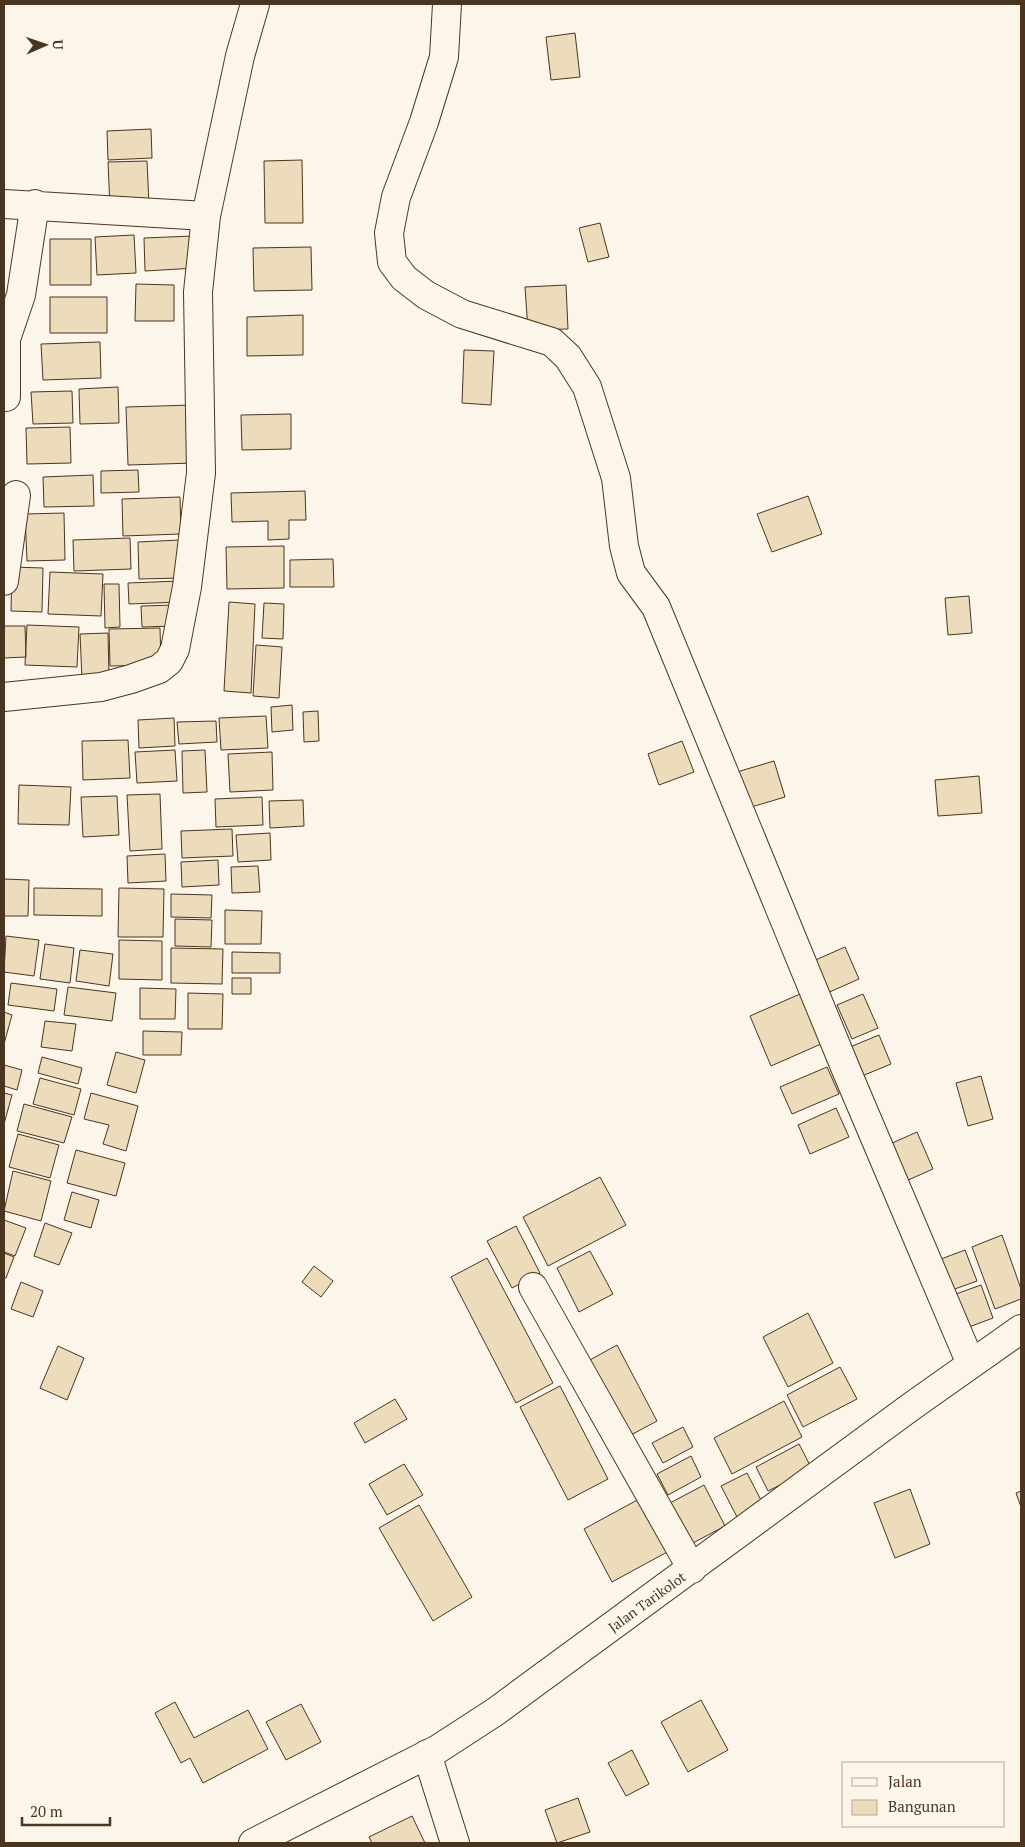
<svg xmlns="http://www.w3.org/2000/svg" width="1025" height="1847" viewBox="0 0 1025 1847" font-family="'PT Serif',serif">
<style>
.building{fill:#ecdcbc;stroke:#4a3520}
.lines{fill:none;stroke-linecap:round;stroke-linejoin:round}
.minor-casing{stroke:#4a3520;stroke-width:30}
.minor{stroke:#fbf6e9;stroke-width:28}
.labels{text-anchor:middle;stroke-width:4;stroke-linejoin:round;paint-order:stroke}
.street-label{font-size:14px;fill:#4a3520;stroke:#fbf6e9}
</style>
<rect width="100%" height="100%" fill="#fbf6e9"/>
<!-- building -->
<path class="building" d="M575,33L580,77L551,80L546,37Z
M151,129L152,158L108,160L107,131Z
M302,160L303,223H265L264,161Z
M147,161L149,205L110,207L108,162Z
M600,223L609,257L588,262L579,228Z
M134,235L136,273L97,275L95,237Z
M193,236L195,268L145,271L144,238Z
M50,239H91V285H50Z
M311,247L312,290L254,291L253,248Z
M136,284L174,285V321H135Z
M566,285L568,329L528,330L525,287Z
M50,297H107V333H50Z
M303,315V355L247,356V317Z
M100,342L101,378L43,380L41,344Z
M464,350L494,351L491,405L462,403Z
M118,387L119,423L80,424L79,389Z
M72,391L73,423L33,424L31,392Z
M193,405L195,463L128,465L126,407Z
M291,414V449L242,450L241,415Z
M70,427L71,463L27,464L26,428Z
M138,470L139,492L101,493V471Z
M93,475L94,506L44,507L43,477Z
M305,491L306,520H289V539L268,540V521L232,522L231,493Z
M808,496L822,534L772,552L757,514Z
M180,497L181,534L123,536L122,499Z
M64,513L65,560L27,561L25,514Z
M130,538L131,569L74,571L73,540Z
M180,540L181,578L139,579L138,542Z
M284,546V588L227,589L226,547Z
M333,559L334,587H290V560Z
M12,567L43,568L42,612L11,611Z
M50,572L103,574L101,616L48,614Z
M180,581V602L129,604L128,583Z
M104,584H119L120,627L105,628Z
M969,596L972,633L948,635L945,598Z
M229,602L255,604L251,693L224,691Z
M264,603L284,604L283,639L262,638Z
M175,605L176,626L142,627L141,606Z
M27,625L79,627L77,667L25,665Z
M4,626H25L26,657L4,658Z
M160,628L161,665L110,666L109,629Z
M108,633L109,678L82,679L80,634Z
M256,645L282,647L279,698L253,696Z
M292,705L293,730L272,732L271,707Z
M318,711L319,741L304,742L303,712Z
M266,716L268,748L221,750L219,718Z
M174,718L175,746L139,748L138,720Z
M216,721L217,742L179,744L177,722Z
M128,740L130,778L83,780L82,741Z
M682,741L694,772L659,785L648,754Z
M175,750L177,781L137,783L135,752Z
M205,750L207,792L183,793L182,751Z
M272,752L273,790L230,792L228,754Z
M774,761L785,797L748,808L737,772Z
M979,776L982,813L938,816L935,780Z
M19,785L71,787L69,825L18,824Z
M160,794L162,849L130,851L127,795Z
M117,796L119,835L83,837L81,797Z
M262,797L263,825L216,827L215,799Z
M303,800L304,826L270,828L269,801Z
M232,829L233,856L182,858L181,831Z
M270,833L271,860L238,862L236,835Z
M165,854L166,881L128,883L127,856Z
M218,860L219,885L182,887L181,862Z
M258,866L260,892L232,893L231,867Z
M4,879L29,880L28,916H4Z
M34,888L102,889V916L34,915Z
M119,888L164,889L163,937H118Z
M171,894L212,895L211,918L171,917Z
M225,910L262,911L261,944H225Z
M175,919L212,920L211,947L175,946Z
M6,936L39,940L34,976L4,972Z
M119,940L162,941V980L119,979Z
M45,944L74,948L70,983L40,979Z
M845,947L859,979L825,994L811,962Z
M171,948L223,949L222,984L171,983Z
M80,950L113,954L109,986L76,981Z
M232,952L280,953V973H232Z
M232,978H251V994H232Z
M11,983L57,989L54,1011L8,1005Z
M68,987L116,993L112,1021L64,1015Z
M140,988L176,989L175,1019H140Z
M188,993L223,994L222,1029H188Z
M800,994L821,1044L771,1066L750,1016Z
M863,994L878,1028L852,1039L837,1005Z
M4,1012L12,1015L4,1044Z
M45,1021L76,1024L72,1051L41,1047Z
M143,1031L182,1032L181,1055H143Z
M879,1035L891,1064L862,1076L850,1047Z
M116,1052L145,1060L136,1093L107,1085Z
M42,1057L82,1068L78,1084L38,1073Z
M4,1065L22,1070L17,1090L4,1086Z
M827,1067L839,1094L792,1114L780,1087Z
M981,1076L993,1119L968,1126L956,1083Z
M40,1078L81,1089L74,1115L33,1104Z
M4,1093L12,1095L4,1124Z
M91,1093L138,1106L126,1151L103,1144L109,1125L84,1119Z
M24,1104L72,1117L64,1143L17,1131Z
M836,1108L849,1137L810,1154L798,1125Z
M917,1132L933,1169L906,1181L890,1144Z
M18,1134L59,1145L50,1178L9,1167Z
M76,1150L125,1163L116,1196L67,1183Z
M13,1171L51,1181L41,1221L4,1211Z
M600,1177L626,1225L548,1266L523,1217Z
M72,1192L99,1200L91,1228L64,1220Z
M4,1220L26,1228L15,1256L4,1252Z
M45,1223L72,1233L59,1265L34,1256Z
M516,1226L540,1273L512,1288L487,1241Z
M1002,1235L1021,1289V1299L995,1309L972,1247Z
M965,1250L977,1281L952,1290L941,1259Z
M590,1251L613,1294L579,1312L557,1268Z
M4,1253L14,1257L6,1278H4Z
M487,1258L553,1383L516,1403L451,1277Z
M314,1266L333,1281L321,1297L302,1282Z
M21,1282L43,1291L33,1317L11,1309Z
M981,1285L993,1318L969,1327L956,1294Z
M808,1313L833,1363L788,1387L763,1337Z
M617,1345L657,1421L629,1436L590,1360Z
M58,1346L84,1358L67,1400L40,1388Z
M840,1367L857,1399L803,1427L787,1395Z
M560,1386L608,1479L568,1500L520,1407Z
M395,1399L407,1419L365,1443L354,1423Z
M784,1401L802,1437L732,1474L714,1438Z
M683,1427L693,1447L663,1463L652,1443Z
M799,1444L812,1469L768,1491L756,1467Z
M691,1456L701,1477L668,1495L657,1474Z
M404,1464L423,1495L387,1515L369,1484Z
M747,1473L763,1504L737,1517L721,1486Z
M704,1485L725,1526L691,1544L670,1503Z
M910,1489L930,1544L895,1558L874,1503Z
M1021,1491V1507L1016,1493Z
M641,1498L669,1551L612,1582L584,1529Z
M419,1505L472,1597L433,1621L379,1528Z
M701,1700L728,1750L688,1772L661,1722Z
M175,1702L194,1738L248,1710L268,1749L203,1783L190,1758L181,1763L155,1713Z
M301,1704L321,1742L286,1760L266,1722Z
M632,1750L649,1784L626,1796L608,1763Z
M578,1798L590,1832L557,1843L545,1810Z
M412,1816L425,1843H372L369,1837Z"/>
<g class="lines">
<!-- minor casing -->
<g class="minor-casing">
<path id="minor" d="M447,4L444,57L424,122L396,197L389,233L392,262L404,278L426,295L462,314L552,342L568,357L587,387L616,478L624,546L631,573L656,607L847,1072L971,1364
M4,204L206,216
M6,397V339L21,295L35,204
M4,581L16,495
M4,697L101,687L131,679L159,669L169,661L175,649L187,587L201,473L198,292L206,216L240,56L255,4
M533,1287L692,1569
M427,1754L455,1843
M253,1843L438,1749L495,1712L912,1406L1021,1329"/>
</g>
<!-- minor -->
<use href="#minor" class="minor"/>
</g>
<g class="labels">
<!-- street labels -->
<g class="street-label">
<text transform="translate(647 1602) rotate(-36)" y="5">Jalan Tarikolot</text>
</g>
</g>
<!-- border -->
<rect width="1025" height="1847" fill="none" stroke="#4a3520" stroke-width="10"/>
<!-- legend -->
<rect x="842" y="1762" width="162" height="65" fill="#fbf6e9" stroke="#b4a999"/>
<rect x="852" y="1778" width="25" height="8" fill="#fbf6e9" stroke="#b4a999"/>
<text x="888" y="1787" font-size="15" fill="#4a3520">Jalan</text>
<rect x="852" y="1800" width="25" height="15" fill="#ecdcbc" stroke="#b4a999"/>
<text x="888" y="1812" font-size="15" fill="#4a3520">Bangunan</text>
<!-- north arrow -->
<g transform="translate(45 45) rotate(88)" stroke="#fbf6e9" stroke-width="4" paint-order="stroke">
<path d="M0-4L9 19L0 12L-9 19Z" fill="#4a3520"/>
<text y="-8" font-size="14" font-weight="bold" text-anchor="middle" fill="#4a3520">U</text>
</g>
<!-- scale -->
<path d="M22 1817v8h88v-8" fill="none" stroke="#4a3520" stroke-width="2.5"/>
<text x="30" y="1817" font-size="15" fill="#4a3520" stroke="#fbf6e9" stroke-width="4" paint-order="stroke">20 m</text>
</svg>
